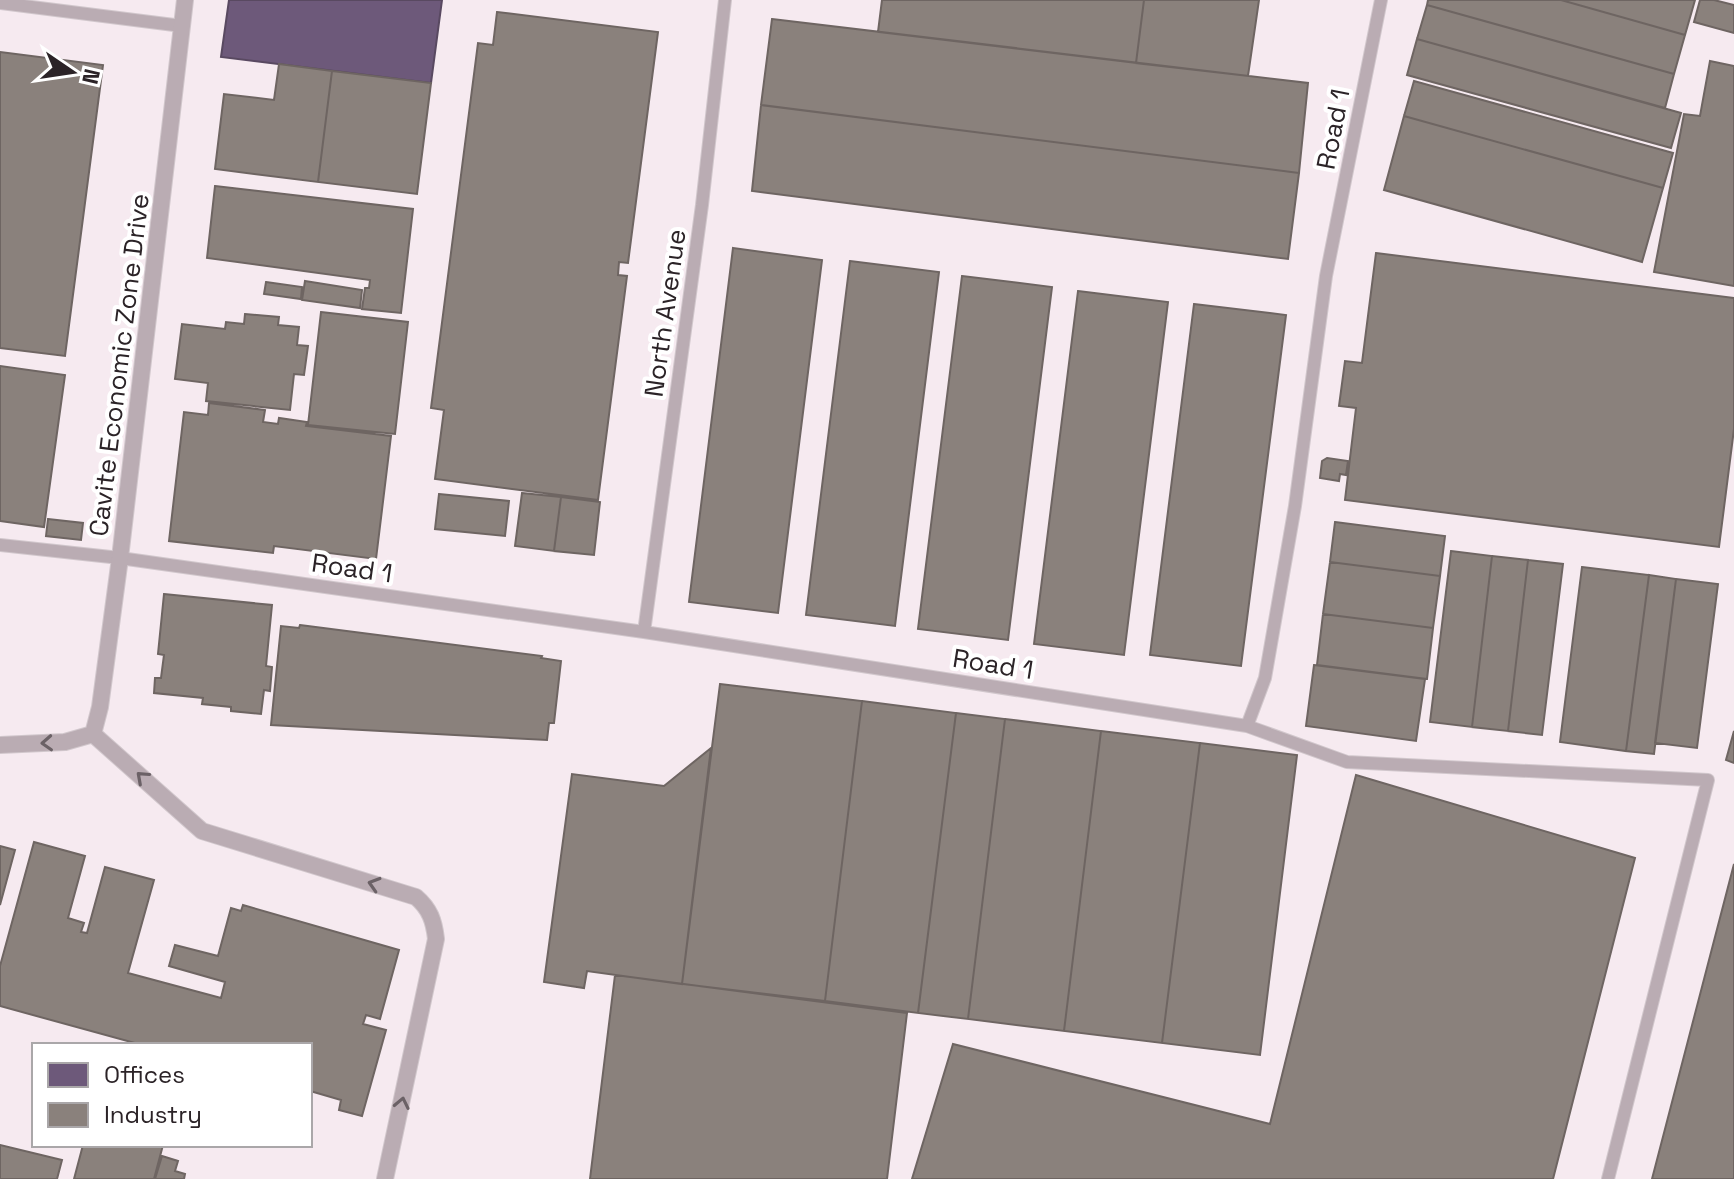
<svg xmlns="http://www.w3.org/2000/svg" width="1734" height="1179" viewBox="0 0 1734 1179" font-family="'Space Grotesk',sans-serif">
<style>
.offices{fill:#6d597a;stroke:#594961;stroke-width:2}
.industry{fill:#8a817c;stroke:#6e6562;stroke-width:2}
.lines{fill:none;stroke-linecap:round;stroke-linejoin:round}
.minor-casing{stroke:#d1c7cc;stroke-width:14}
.tertiary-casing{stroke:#d1c7cc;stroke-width:18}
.minor{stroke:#baacb3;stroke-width:12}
.tertiary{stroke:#baacb3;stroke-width:16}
.oneway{stroke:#6b6166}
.labels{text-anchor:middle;stroke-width:8;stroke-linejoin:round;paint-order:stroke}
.street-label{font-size:26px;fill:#2b2327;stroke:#fff}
</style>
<rect width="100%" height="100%" fill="#f6eaf0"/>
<!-- offices -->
<path class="offices" d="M229,0H442L431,83L221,57Z"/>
<!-- industry -->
<path class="industry" d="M882,0H1144L1136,63L878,32Z
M1144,0H1259L1248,76L1136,63Z
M1428,0H1561L1685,35L1674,74L1427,5Z
M1561,0H1695L1685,35Z
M1700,0H1714L1734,5V33L1694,22Z
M1427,5L1674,74L1665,108L1417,39Z
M497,12L658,32L628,263L619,262L618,275L627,276L598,500L435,479L444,410L431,408L478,43L493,45Z
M772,19L1308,83L1299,173L761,105Z
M1417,39L1681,113L1671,148L1407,75Z
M0,52L103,65L65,356L0,348Z
M1710,61L1734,66V286L1654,272L1684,114L1700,116Z
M279,64L332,71L318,182L215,169L224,94L274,100Z
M332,71L431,83L417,194L318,182Z
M1414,81L1673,153L1663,188L1404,116Z
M761,105L1299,173L1288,259L752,191Z
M1404,116L1663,188L1642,262L1384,190Z
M215,186L413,209L401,313L362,309L365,288H369L370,280L207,258Z
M733,248L822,260L778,613L689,602Z
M1376,253L1734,298V429L1719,547L1345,500L1356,408L1339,406L1345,361L1362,363Z
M850,261L939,272L895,626L806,615Z
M962,276L1052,287L1008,640L918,629Z
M305,281L362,290L360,308L302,300Z
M266,282L302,287L301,299L264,294Z
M1078,291L1168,302L1124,655L1034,644Z
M1194,304L1286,315L1241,666L1150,655Z
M321,312L408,322L395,434L308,425Z
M245,314L279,317L278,325L299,327L297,345L308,346L304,375L294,374L290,410L206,401L208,383L175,379L182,324L225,329L226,322L244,324Z
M0,366L65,375L44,527L0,521Z
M209,403L265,410L263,422L278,424L279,418L307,422L306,426L391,436L376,559L274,546L273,553L169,541L184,412L208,415Z
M1327,458L1348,461L1346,475L1340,474L1339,481L1320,478L1322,461Z
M522,493L561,497L554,551L515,546Z
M439,494L509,501L505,536L435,529Z
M561,497L600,502L594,555L554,551Z
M48,519L83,523L81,540L46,536Z
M1335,522L1445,536L1440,576L1330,562Z
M1451,551L1492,556L1472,727L1430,722Z
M1492,556L1528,560L1508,731L1472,727Z
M1528,560L1563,564L1542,735L1508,731Z
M1330,562L1440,576L1433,628L1323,614Z
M1582,567L1649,575L1626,751L1560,742Z
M1649,575L1676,579L1654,754L1626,751Z
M1676,579L1718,584L1697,748L1655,743Z
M164,594L272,605L266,666L272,667L270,691L264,690L261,714L231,711V707L202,704L203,698L154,693L155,678H161L164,655L158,654Z
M1323,614L1433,628L1427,679L1317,665Z
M300,625L542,656L541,658L561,661L554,723H549L547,740L271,725L281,626L299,628Z
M1314,665L1425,679L1416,741L1306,726Z
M720,684L862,701L825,1001L682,984Z
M862,701L956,713L918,1013L825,1001Z
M956,713L1005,719L968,1019L918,1013Z
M1005,719L1101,731L1064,1031L968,1019Z
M1101,731L1200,743L1162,1043L1064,1031Z
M1734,731V763L1726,760Z
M1200,743L1297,755L1260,1055L1162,1043Z
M711,748L682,984L587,971L584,988L544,982L572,774L664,786Z
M1356,775L1635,858L1553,1179H912L953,1044L1270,1124Z
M34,842L85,856L68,918L84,923L81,932L87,933L105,867L154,880L128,973L221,998L225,982L169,966L175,945L218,956L231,908L241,911L243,905L399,950L380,1019L366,1015L363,1024L386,1030L362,1116L339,1110L341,1100L310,1091V1045H142L0,1006V966Z
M0,846L15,850L0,905Z
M1734,864V1179H1652Z
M615,975L907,1013L887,1179H590Z
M0,1145L62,1160L57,1179H0Z
M83,1145H163L154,1179H74Z
M162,1156L178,1161L175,1171L185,1174L184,1179H155Z"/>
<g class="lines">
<!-- minor casing -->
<g class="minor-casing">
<path id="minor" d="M0,3L182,26
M0,545L120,558L644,632L1247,726L1347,762L1708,780L1608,1179
M644,632L702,205L725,0
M1247,726L1265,678L1295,506L1326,276L1381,0"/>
</g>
<!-- tertiary casing -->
<g class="tertiary-casing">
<path id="tertiary" d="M93,734L100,707L120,558L185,0
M93,734L202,831L416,897C430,909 434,921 436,939L385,1179
M0,745L65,742L93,734"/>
</g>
<!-- minor -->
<use href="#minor" class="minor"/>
<!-- tertiary -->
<use href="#tertiary" class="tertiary"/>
</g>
<!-- one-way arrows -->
<defs><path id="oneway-chevron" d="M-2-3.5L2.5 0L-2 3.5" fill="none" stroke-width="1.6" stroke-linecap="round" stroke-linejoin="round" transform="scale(2)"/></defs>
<g class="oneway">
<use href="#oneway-chevron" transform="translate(47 743) rotate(177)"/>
<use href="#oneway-chevron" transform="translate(142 777) rotate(-138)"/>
<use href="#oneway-chevron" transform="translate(374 884) rotate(-163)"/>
<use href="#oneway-chevron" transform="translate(402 1103) rotate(-78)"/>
</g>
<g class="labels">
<!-- street labels -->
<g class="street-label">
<text transform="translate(1333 129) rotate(-79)" y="9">Road 1</text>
<text transform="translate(665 313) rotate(-82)" y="9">North Avenue</text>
<text transform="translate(119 365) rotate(-83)" y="9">Cavite Economic Zone Drive</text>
<text transform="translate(352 568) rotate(8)" y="9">Road 1</text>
<text transform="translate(993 664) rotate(9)" y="9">Road 1</text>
</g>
</g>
<!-- legend -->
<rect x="32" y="1043" width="280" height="104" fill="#ffffff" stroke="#aaa7a9" stroke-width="2"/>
<rect x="48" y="1063" width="40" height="24" fill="#6d597a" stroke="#aaa7a9" stroke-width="2"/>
<text x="104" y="1083" font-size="24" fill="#2b2327">Offices</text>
<rect x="48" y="1103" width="40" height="24" fill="#8a817c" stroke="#aaa7a9" stroke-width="2"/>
<text x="104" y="1123" font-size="24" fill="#2b2327">Industry</text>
<!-- north arrow -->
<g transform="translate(72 72) rotate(103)" stroke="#ffffff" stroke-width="6" paint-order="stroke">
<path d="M0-6L14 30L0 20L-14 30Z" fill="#2b2327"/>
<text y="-12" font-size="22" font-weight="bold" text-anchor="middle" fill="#2b2327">N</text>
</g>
</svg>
